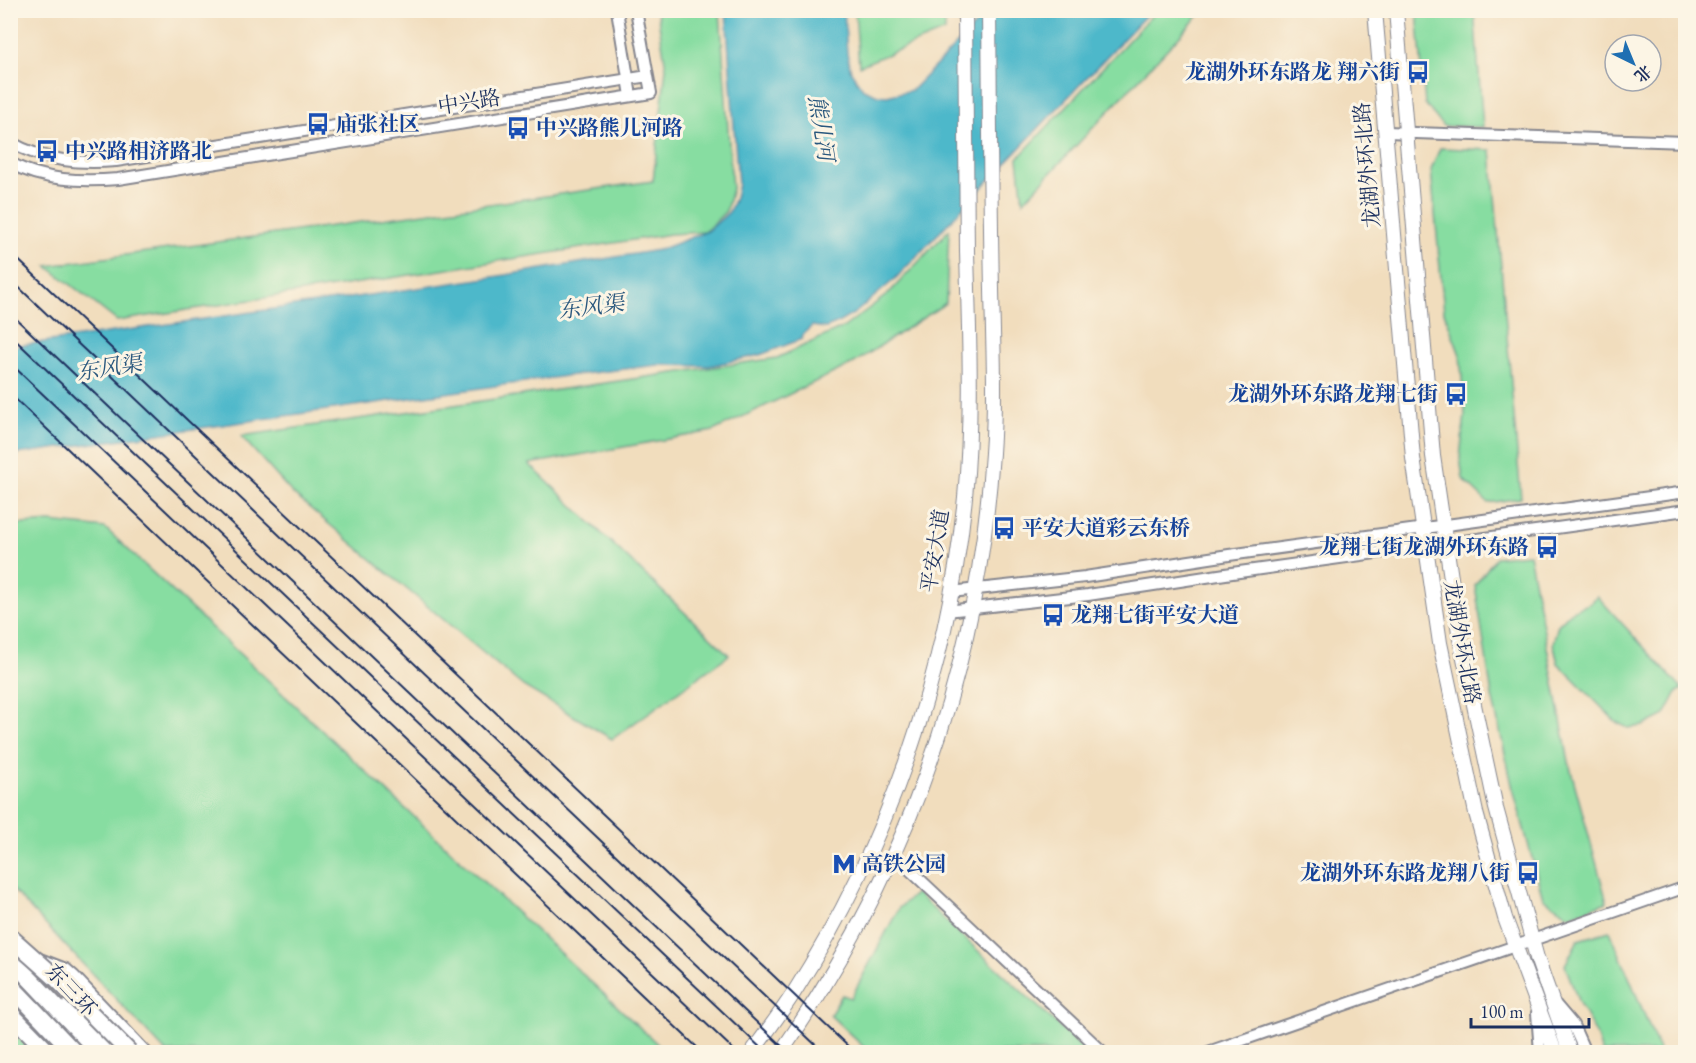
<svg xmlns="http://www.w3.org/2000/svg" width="1696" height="1063" viewBox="0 0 1696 1063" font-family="'EB Garamond','Noto Serif SC',serif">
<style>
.green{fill:#87dda1;stroke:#518680;stroke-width:1.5}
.water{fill:#4db8ca;stroke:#347494;stroke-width:1.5}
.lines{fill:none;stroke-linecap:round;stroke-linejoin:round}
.minor-casing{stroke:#86868e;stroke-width:14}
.major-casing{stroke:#86868e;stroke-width:16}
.highway-casing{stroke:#86868e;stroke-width:20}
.minor{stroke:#fff;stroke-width:10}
.major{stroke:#fff;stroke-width:14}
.highway{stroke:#fff;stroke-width:16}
.rail{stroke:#1b2f5e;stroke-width:2}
.highway-bridge-casing{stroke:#86868e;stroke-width:20;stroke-linecap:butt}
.highway-bridge{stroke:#fff;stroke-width:16}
.labels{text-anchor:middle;stroke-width:6;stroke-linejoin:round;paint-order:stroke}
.transit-label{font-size:21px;font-weight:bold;fill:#164399;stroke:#fcf5e5;text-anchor:start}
.street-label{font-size:21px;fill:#1b2f5e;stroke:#fcf5e5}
.water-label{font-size:22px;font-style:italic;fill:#2a587e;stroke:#fcf5e5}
</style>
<rect width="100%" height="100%" fill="#fcf5e5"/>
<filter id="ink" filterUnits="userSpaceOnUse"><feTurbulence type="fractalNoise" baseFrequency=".0167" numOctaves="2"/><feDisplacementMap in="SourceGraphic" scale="12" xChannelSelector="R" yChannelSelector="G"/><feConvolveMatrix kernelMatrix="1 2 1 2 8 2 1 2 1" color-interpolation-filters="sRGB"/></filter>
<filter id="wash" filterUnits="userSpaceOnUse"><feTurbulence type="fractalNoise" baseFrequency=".008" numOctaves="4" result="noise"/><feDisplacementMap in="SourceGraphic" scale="24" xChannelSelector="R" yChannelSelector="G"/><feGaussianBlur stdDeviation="1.35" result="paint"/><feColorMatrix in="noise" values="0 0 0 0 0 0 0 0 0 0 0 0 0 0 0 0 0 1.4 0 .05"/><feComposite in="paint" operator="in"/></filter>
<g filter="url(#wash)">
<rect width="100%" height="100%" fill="#f1ddbd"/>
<!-- green -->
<path class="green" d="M1157,10L1203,11L1023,202L1018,158Z
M657,11H720L732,189L726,211L705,232L671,234L117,321L47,266L653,181L666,68Z
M855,11H945V31L859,66Z
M1417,11H1474L1483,127L1443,126L1425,104Z
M1440,148L1491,150L1521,498L1488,503L1463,479L1460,457L1465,415L1460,355L1444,312L1431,170Z
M949,230L946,303L854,363L713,431L529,464L729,655L612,739L523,686L293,494L241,436L777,358L844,327L888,294Z
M50,522L105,528L666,1052H166L11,888V525Z
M1529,554L1570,767L1607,902L1570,916L1543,898L1513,789L1492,696L1475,585L1496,557Z
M1597,596L1682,689L1677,692L1665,715L1643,726L1628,728L1616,722L1558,663L1553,643L1558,625L1572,611L1591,603Z
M916,893L1087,1052H869L830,1015L842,995L851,998L899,908Z
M1610,931L1660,1052H1602L1596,1034L1579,1003L1565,965L1578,940Z
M10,1029L33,1052H11Z"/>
<!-- water -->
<path class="water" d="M726,11H844L847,53L851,72L863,89L878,95L887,96L912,90L989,11H1150L895,279L855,313L836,324L826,328L812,326L803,334L802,339L760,355L709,366L658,365L566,376L11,455L10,347L487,278L659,250L708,231L729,212L735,198L738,184Z"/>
</g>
<g filter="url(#ink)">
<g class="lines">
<!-- minor casing -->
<g class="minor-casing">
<path id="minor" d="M617,10L631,96
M1386,132L1686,142
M10,142C43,161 79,164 116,161L648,76
M10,163C43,181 82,182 118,179L651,93L636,10
M951,592L1085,577L1229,555L1686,492
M947,611L1088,595L1232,573L1686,510
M894,855L1103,1052
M40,959L66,969L74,976L146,1052
M1556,1005L1573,1025L1585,1052
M1537,1013L1540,1052
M1208,1052L1686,887"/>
</g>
<!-- major casing -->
<g class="major-casing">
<path id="major" d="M1375,10L1413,458L1440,643L1476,813L1505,918L1555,1052
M1396,10L1433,456L1460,639L1496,808L1537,958L1570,1052
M70,1004L116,1052
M752,1052C766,1033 780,1014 793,994C888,845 948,673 965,497C973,415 969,333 967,251C966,171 966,91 965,10
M781,1052C907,871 978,674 992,453C996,398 993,344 992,289C990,196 990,103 989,10"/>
</g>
<!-- highway casing -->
<g class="highway-casing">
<path id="highway" d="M10,958L99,1052
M10,985L74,1052
M10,1013L48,1052"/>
</g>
<!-- minor -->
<use href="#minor" class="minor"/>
<!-- major -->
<use href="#major" class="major"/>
<!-- highway -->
<use href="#highway" class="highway"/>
<!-- rail -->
<path class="rail" d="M10,252L854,1052
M10,279L823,1052
M10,313L788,1052
M10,335L765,1052
M10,363L736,1052
M10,394L702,1052"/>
<!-- highway-bridge casing -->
<g class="highway-bridge-casing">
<path id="highway-bridge" d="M10,937L55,977L129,1052"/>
</g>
<!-- highway-bridge -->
<use href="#highway-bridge" class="highway-bridge"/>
</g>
</g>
<!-- icons -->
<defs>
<g id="bus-bare" transform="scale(1.8)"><path d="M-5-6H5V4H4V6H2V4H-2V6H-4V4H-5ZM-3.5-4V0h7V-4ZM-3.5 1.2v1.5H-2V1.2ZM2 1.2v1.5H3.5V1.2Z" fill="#1a4fb4" stroke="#fcf5e5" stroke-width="2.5" paint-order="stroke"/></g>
<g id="metro-bare" transform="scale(1.8)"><path d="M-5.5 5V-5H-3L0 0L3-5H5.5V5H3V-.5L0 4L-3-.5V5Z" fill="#1a4fb4" stroke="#fcf5e5" stroke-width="2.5" paint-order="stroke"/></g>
</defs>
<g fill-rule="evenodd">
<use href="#bus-bare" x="1418" y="72"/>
<use href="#bus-bare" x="318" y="124"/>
<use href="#bus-bare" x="518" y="128"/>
<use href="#bus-bare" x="47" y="151"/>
<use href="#bus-bare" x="1456" y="394"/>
<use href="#bus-bare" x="1004" y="528"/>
<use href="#bus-bare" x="1547" y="547"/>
<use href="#bus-bare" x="1053" y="615"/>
<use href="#metro-bare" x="844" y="864"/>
<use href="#bus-bare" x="1528" y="873"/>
</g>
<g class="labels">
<!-- transit labels -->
<g class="transit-label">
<text x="1400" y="79" text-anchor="end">龙湖外环东路龙 翔六街</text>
<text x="336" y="131">庙张社区</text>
<text x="536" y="135">中兴路熊儿河路</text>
<text x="65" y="158">中兴路相济路北</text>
<text x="1438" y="401" text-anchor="end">龙湖外环东路龙翔七街</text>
<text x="1022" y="535">平安大道彩云东桥</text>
<text x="1529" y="554" text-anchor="end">龙翔七街龙湖外环东路</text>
<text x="1071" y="622">龙翔七街平安大道</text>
<text x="862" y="871">高铁公园</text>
<text x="1510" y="880" text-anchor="end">龙湖外环东路龙翔八街</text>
</g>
<!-- street labels -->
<g class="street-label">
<text transform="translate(469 102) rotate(-9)" y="7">中兴路</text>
<text transform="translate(1367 165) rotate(-95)" y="7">龙湖外环北路</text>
<text transform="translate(935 551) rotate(-81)" y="7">平安大道</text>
<text transform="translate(1462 642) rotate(80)" y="7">龙湖外环北路</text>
<text transform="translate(71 990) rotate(47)" y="7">东三环</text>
</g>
<!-- water labels -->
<g class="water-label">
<text transform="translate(822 128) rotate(81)" y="8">熊儿河</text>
<text transform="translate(591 306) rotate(-7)" y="8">东风渠</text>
<text transform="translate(109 367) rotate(-9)" y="8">东风渠</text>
</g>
</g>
<!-- margin -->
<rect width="1696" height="1063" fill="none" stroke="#fcf5e5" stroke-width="36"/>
<!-- north arrow -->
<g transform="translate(1633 63) rotate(137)"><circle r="28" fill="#fcf5e5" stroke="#a2a6af" stroke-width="1.5"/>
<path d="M0-4.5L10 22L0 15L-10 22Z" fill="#1f6fb2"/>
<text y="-9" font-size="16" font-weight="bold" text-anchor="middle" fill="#1b2f5e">北</text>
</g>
<!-- scale -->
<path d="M1471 1018v9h118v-9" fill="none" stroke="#1b2f5e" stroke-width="3"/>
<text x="1480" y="1018" font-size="18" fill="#1b2f5e" stroke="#fcf5e5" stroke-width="4.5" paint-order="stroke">100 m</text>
</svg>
